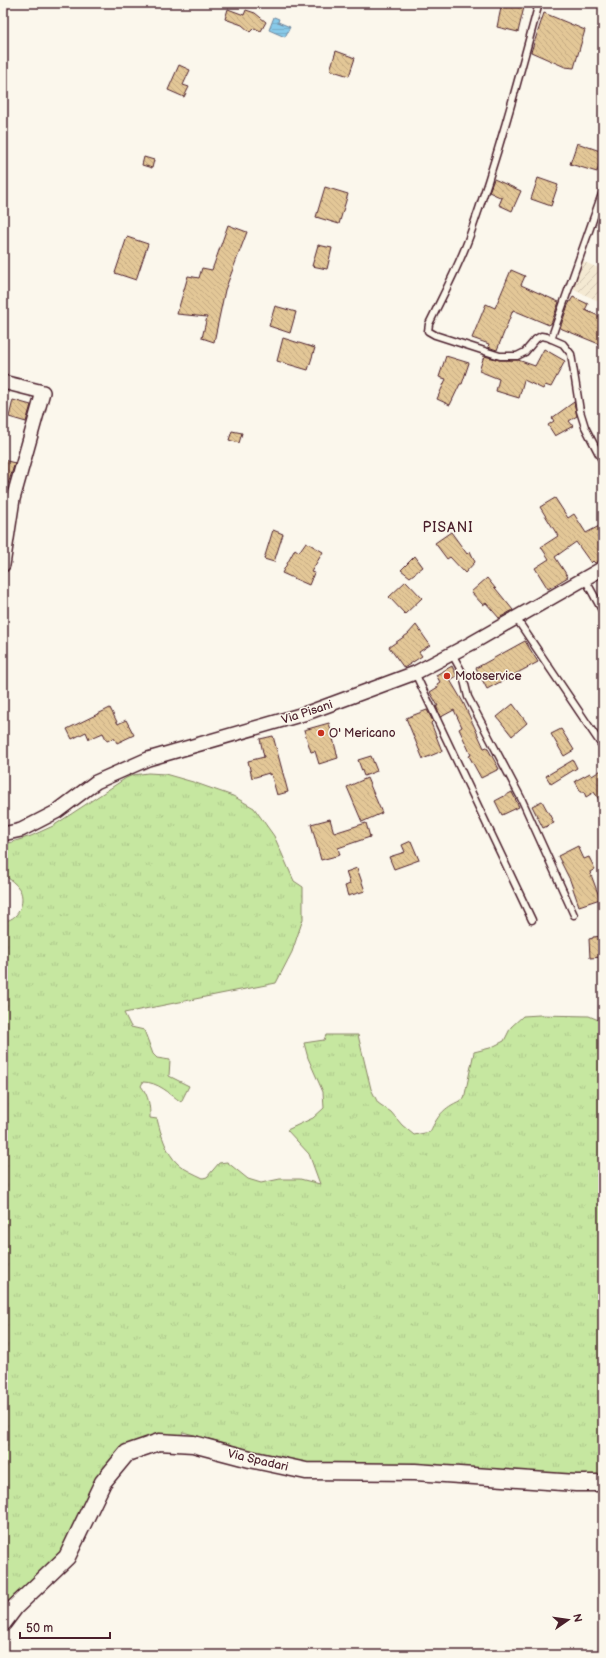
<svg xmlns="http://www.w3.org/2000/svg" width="606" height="1658" viewBox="0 0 606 1658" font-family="'Balsamiq Sans',sans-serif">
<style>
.industrial{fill:url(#industrial-furrows)}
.grass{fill:url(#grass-tufts);stroke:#888366}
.water{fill:url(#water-rules);stroke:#6f869d}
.building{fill:url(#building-back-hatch);stroke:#4a1f2b}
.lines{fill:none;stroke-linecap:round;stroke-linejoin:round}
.service-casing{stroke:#4a1f2b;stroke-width:9}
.minor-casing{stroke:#4a1f2b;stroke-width:16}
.tertiary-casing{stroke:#4a1f2b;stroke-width:19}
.service{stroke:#fbf7ec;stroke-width:6}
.minor{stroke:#fbf7ec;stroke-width:13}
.tertiary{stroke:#fbf7ec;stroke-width:16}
.poi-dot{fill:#c8321e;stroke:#fbf7ec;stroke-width:1.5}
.labels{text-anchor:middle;stroke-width:3;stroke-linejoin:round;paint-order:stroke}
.poi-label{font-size:12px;fill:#4a1f2b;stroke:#fbf7ec;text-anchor:start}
.street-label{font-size:12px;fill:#4a1f2b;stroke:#fbf7ec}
.quarter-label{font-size:14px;letter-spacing:1px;fill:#4a1f2b;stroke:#fbf7ec}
</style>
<defs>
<pattern id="industrial-furrows" width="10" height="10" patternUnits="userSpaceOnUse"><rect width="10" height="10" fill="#f4e9d2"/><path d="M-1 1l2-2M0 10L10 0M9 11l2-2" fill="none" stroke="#d3c7b4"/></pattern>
<pattern id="grass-tufts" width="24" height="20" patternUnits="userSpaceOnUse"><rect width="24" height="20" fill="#c6e7a0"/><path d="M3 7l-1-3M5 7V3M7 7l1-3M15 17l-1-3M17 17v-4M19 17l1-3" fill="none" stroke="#acc68a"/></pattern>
<pattern id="water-rules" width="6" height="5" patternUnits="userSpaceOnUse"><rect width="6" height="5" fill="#88cae9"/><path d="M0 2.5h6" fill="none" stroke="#77adc8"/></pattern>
<pattern id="building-back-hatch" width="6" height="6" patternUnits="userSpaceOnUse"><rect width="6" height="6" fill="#e3c797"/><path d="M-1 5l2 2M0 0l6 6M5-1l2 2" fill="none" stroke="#c4aa82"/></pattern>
</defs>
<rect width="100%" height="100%" fill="#fbf7ec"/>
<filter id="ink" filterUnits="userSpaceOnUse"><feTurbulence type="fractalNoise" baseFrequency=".025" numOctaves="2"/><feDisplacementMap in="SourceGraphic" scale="8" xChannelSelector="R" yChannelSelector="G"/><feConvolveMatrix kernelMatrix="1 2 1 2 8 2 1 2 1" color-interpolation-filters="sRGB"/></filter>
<g filter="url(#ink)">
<!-- industrial -->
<path class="industrial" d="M582,261L603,270V303L572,289Z"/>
<!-- grass -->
<path class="grass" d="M148,773L165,774L193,782L233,796L254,808L274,836L294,881L303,887V919L292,952L276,983L124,1013L131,1027L144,1030L153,1054L157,1058L170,1060L169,1076L189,1086L181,1102C169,1093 158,1082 143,1082L141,1086C149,1096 150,1106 150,1118L157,1119C161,1134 166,1153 178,1164C185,1170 195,1174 203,1178L207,1177L219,1163L227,1162L248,1179L261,1183L280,1179H300L320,1184L309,1154L287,1130L313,1118L324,1108L323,1092L308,1058L304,1043L324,1040L326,1035H358L371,1089L378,1103L391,1112L402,1125L414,1135L430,1132C439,1113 445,1107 464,1099L474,1052L490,1048L504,1041L511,1027L523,1016L540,1015L589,1016L603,1022V1478L312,1467L183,1432L180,1438L134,1443L58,1559L3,1615V921C18,921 26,902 20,890C16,883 9,879 3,874V845L31,836L53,826L126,778L133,775Z"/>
<!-- water -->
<path class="water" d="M274,17L279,19L278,22L290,27L285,37L269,30Z"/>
<!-- building -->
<path class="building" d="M502,3H525L518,32L497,27Z
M228,9L244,15L246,10L255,13L266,22L261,31L254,28L250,32L242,25L225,19Z
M544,13L585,30L574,68L565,67L531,52Z
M336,51L355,58L349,76L330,70Z
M179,65L190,70L183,85L189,87L184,97L168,90Z
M577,143L603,152L597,172L570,164Z
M144,157L154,160L152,168L142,165Z
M538,178L558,185L551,206L531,199Z
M494,179L521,191L512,211L499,205L502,198L489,192Z
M325,187L348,194L339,224L316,217Z
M228,225L247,232L225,290L214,342L202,338L207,317L177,314L188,276L199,278L202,268L212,270Z
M127,237L148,244L136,280L115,273Z
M318,245L332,248L327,269L312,266Z
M511,270L525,276L521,285L559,302L551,324H550L549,325L513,310L497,350L488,347L489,344L472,338L486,304L495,308Z
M573,297L588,304L585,310L603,318V334L599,344L560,328L568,305Z
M275,306L296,312L290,333L269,326Z
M283,338L315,348L308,370L277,361Z
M544,349L565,361L551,387L545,385L543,389L524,380L519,398L496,391L499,379L479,371L484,356L500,360H518L535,366Z
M446,356L469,363L462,384H460L450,405L437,399L446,379L439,377Z
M13,400L31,405L26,422L9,417Z
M574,402L577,416L569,421L573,426L555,436L548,425L554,421L552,418Z
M232,431L242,433L239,443L229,440Z
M3,460L15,463L5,493H3Z
M555,498L568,518L574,514L586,533L603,524V560L595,563L593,561L591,563L576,542L555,557L568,577L548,589L535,568L549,559L541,547L558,536L540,507Z
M273,530L283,534L274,562L264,559Z
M451,532L467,554L470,551L475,562L465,573L450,557L447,559L435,543Z
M306,542L323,552L311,572L314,573L309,585L282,573L295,549L299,552Z
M415,556L423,567L410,577L401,570Z
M487,578L513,610L499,618L486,603L483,605L471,592Z
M406,581L422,598L405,614L389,597Z
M416,625L430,645L419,652L422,656L404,668L389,647L408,634Z
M525,641L538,662L487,689L476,668Z
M452,666L457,676L450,680L463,702L484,748L487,747L499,769L481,778L469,756L471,755L459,729L462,727L454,710L441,717L436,706H438L430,692L438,687L437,684L440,682L436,675Z
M513,704L527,723L512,736L497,717Z
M110,708L118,724L126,720L134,735L117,743L114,738L107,741L103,733L89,739L86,732L72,739L67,729Z
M427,710L433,721L431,723L442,751L423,759L406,718Z
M329,723L338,758L319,764L315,751L311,752L304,730Z
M561,729L574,750L564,756L551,734Z
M273,736L288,792L277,795L271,774L269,775V773L252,778L248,761L264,757L260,739Z
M371,756L377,771L364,776L358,760Z
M573,760L577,768L551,784L546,776Z
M603,769V806L594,792L586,797L584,792H581L575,781L590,773L592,776Z
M367,778L382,813L362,822L347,787Z
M512,792L519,807L502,815L495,801Z
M542,801L554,823L543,828L532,806Z
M330,819L334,833L366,823L370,837L338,848L340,855L321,860L311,824Z
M411,841L419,860L394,869L389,857L405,852L402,845Z
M578,846L584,859L589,857L595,869L590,872L600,899L579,906L570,880L558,856Z
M357,868L365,891L348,896L345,886L350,884L346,872Z
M603,936V957L590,958L589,939L593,938V937Z"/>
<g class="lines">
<!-- service casing -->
<g class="service-casing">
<path id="service" d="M539,3C518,81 497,159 470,235C459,266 443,295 429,324L428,331L435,335L500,356H517L525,352L536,339L541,336L547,337L563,344L571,354L580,411L585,427L603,462
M551,339L603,191
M585,579L603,612
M516,618L603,747
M452,654L462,672L468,697L521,798L574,915
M415,673L532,920"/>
</g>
<!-- minor casing -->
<g class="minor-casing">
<path id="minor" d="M3,382L43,392L13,499L3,565
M3,834L21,830L56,812L96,782L148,759L307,713L415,673L472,643L603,568"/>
</g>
<!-- tertiary casing -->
<g class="tertiary-casing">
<path id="tertiary" d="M3,1623L15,1607L67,1557L103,1482L127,1453L159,1442L193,1444L250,1459L306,1471L415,1472L576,1483H603"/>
</g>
<!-- service -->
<use href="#service" class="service"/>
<!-- minor -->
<use href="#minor" class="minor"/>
<!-- tertiary -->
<use href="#tertiary" class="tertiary"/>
</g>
</g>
<!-- markers -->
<g class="poi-dot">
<circle cx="447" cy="676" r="4"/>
<circle cx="321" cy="733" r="4"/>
</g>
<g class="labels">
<!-- poi labels -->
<g class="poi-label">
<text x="455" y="680">Motoservice</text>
<text x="329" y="737">O' Mericano</text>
</g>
<!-- street labels -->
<g class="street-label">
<text transform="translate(307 712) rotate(-18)" y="4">Via Pisani</text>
<text transform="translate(258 1460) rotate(13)" y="4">Via Spadari</text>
</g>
<!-- quarter labels -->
<g class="quarter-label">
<text x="448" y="532">PISANI</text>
</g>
</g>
<!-- margin -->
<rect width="606" height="1658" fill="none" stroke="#fbf7ec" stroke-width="16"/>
<rect x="8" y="8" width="590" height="1642" fill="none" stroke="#4a1f2b" stroke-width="1.5" filter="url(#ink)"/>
<!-- north arrow -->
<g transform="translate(568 1620) rotate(77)" stroke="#fbf7ec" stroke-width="3" paint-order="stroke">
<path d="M0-3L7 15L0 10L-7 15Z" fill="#4a1f2b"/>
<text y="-6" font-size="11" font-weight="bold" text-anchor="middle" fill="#4a1f2b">N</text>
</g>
<!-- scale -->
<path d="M20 1632v6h90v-6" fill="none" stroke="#4a1f2b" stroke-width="2"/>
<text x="26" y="1632" font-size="12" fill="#4a1f2b" stroke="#fbf7ec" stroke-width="3" paint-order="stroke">50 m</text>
</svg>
